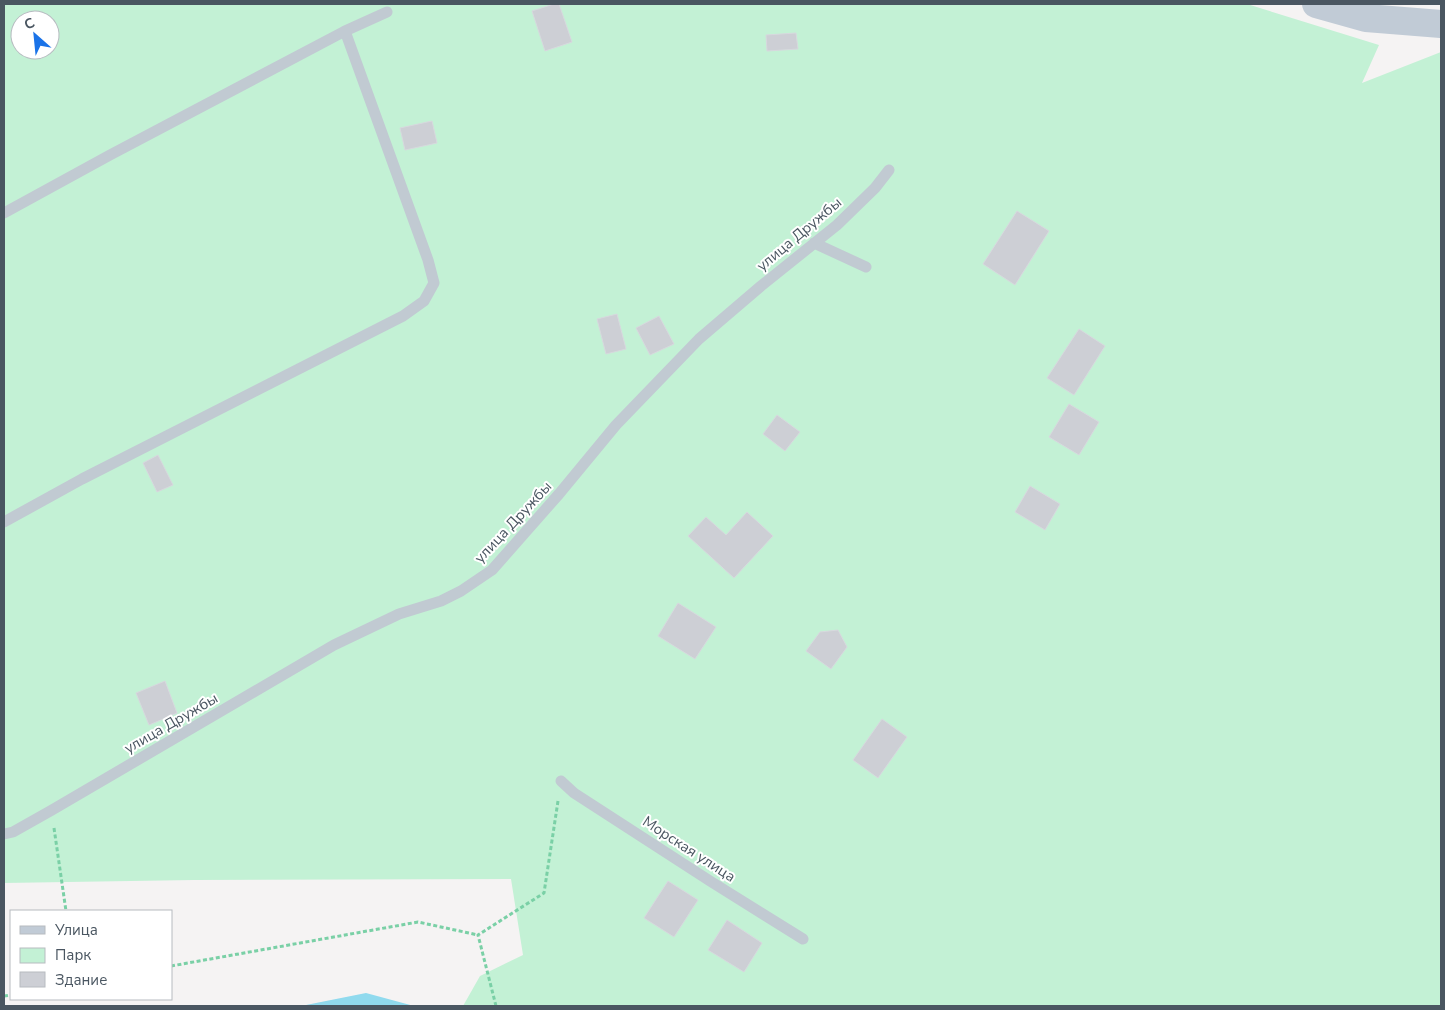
<svg xmlns="http://www.w3.org/2000/svg" width="1445" height="1010" font-family="'Nunito Sans',sans-serif">
<style>
.green{fill:#c3f1d5;fill-rule:evenodd}
.water{fill:#90daee}
.building{fill:#cdcfd5;stroke:#d7d9de}
.lines{fill:none;stroke-linecap:round;stroke-linejoin:round}
.path{stroke:#7ad0a6;stroke-width:3;stroke-dasharray:4 2.5;stroke-linecap:butt}
.lane{stroke:#c1cad2;stroke-width:11}
.secondary{stroke:#c1cbd6;stroke-width:28}
.labels{text-anchor:middle;stroke-width:4;stroke-linejoin:round;paint-order:stroke}
.street-label{font-size:15px;fill:#4a5661;stroke:#fff}
</style>
<rect width="100%" height="100%" fill="#f5f3f3"/>
<path class="green" d="M 4,4 L 1247,4 L 1379,45 L 1362,83 L 1441,52 L 1441,1006 L 463,1006 L 480,976 L 523,955 L 511,879 L 194,880 L 4,883 ZM 20,20 L 50,20 L 50,50 L 20,50 Z"/>
<path class="water" d="M 366,993 L 414,1006 L 301,1006 Z"/>
<path class="building" d="M 554,4 L 559,4 L 572,42 L 545,51 L 532,11 Z
M 796,33 L 798,49 L 767,51 L 766,35 Z
M 432,121 L 437,143 L 405,150 L 400,128 Z
M 1017,211 L 1049,231 L 1015,285 L 983,264 Z
M 617,314 L 626,349 L 606,354 L 597,319 Z
M 659,316 L 674,344 L 650,355 L 636,328 Z
M 1079,329 L 1105,346 L 1074,395 L 1047,378 Z
M 1069,404 L 1099,422 L 1079,455 L 1049,437 Z
M 777,415 L 800,432 L 785,451 L 763,434 Z
M 158,455 L 173,485 L 157,492 L 143,463 Z
M 1030,486 L 1060,504 L 1045,530 L 1015,512 Z
M 747,512 L 773,536 L 734,578 L 688,536 L 706,517 L 726,535 Z
M 678,603 L 716,627 L 695,659 L 658,636 Z
M 838,630 L 847,647 L 831,669 L 806,651 L 820,632 Z
M 165,681 L 177,713 L 149,725 L 136,693 Z
M 882,719 L 907,737 L 878,778 L 853,760 Z
M 668,881 L 698,900 L 674,937 L 644,918 Z
M 727,920 L 762,943 L 744,972 L 708,950 Z"/>
<g class="lines">
<path class="path" d="M 54,828 L 66,911
M 171,966 L 418,922 L 478,935
M 4,996 L 11,995
M 496,1006 L 478,935 L 544,893 L 558,801"/>
<path class="lane" d="M 4,213 L 110,155 L 345,31 L 387,12
M 814,243 L 866,267
M 4,522 L 82,479 L 403,316 L 424,301 L 434,283 L 428,260 L 345,31
M 561,781 L 574,793 L 710,881 L 803,939
M 4,834 L 13,832 L 52,810 L 334,645 L 399,614 L 441,601 L 461,591 L 492,570 L 559,494 L 616,425 L 699,339 L 761,286 L 837,225 L 875,188 L 889,170"/>
<path class="secondary" d="M 1316,4 L 1366,18 L 1441,24"/>
</g>
<g class="labels">
<g class="street-label">
<text transform="translate(799 234) rotate(-40)" y="5">улица Дружбы</text>
<text transform="translate(513 522) rotate(-47)" y="5">улица Дружбы</text>
<text transform="translate(171 723) rotate(-30)" y="5">улица Дружбы</text>
<text transform="translate(689 849) rotate(33)" y="5">Морская улица</text>
</g>
</g>
<rect width="1445" height="1010" fill="none" stroke="#4a5661" stroke-width="10"/>
<rect x="10" y="910" width="162" height="90" fill="#ffffff" stroke="#b7bbc0"/>
<rect x="20" y="926" width="25" height="8" fill="#c1cbd6" stroke="#b7bbc0"/>
<text x="55" y="935" font-size="15" fill="#4a5661">Улица</text>
<rect x="20" y="948" width="25" height="15" fill="#c3f1d5" stroke="#b7bbc0"/>
<text x="55" y="960" font-size="15" fill="#4a5661">Парк</text>
<rect x="20" y="972" width="25" height="15" fill="#cdcfd5" stroke="#b7bbc0"/>
<text x="55" y="985" font-size="15" fill="#4a5661">Здание</text>
<g transform="translate(35 35) rotate(333)"><circle r="24" fill="#ffffff" stroke="#b7bbc0"/>
<path d="M0-4L9 19L0 12L-9 19Z" fill="#1a73e8"/>
<text y="-8" font-size="14" font-weight="bold" text-anchor="middle" fill="#4a5661">С</text>
</g>
</svg>
